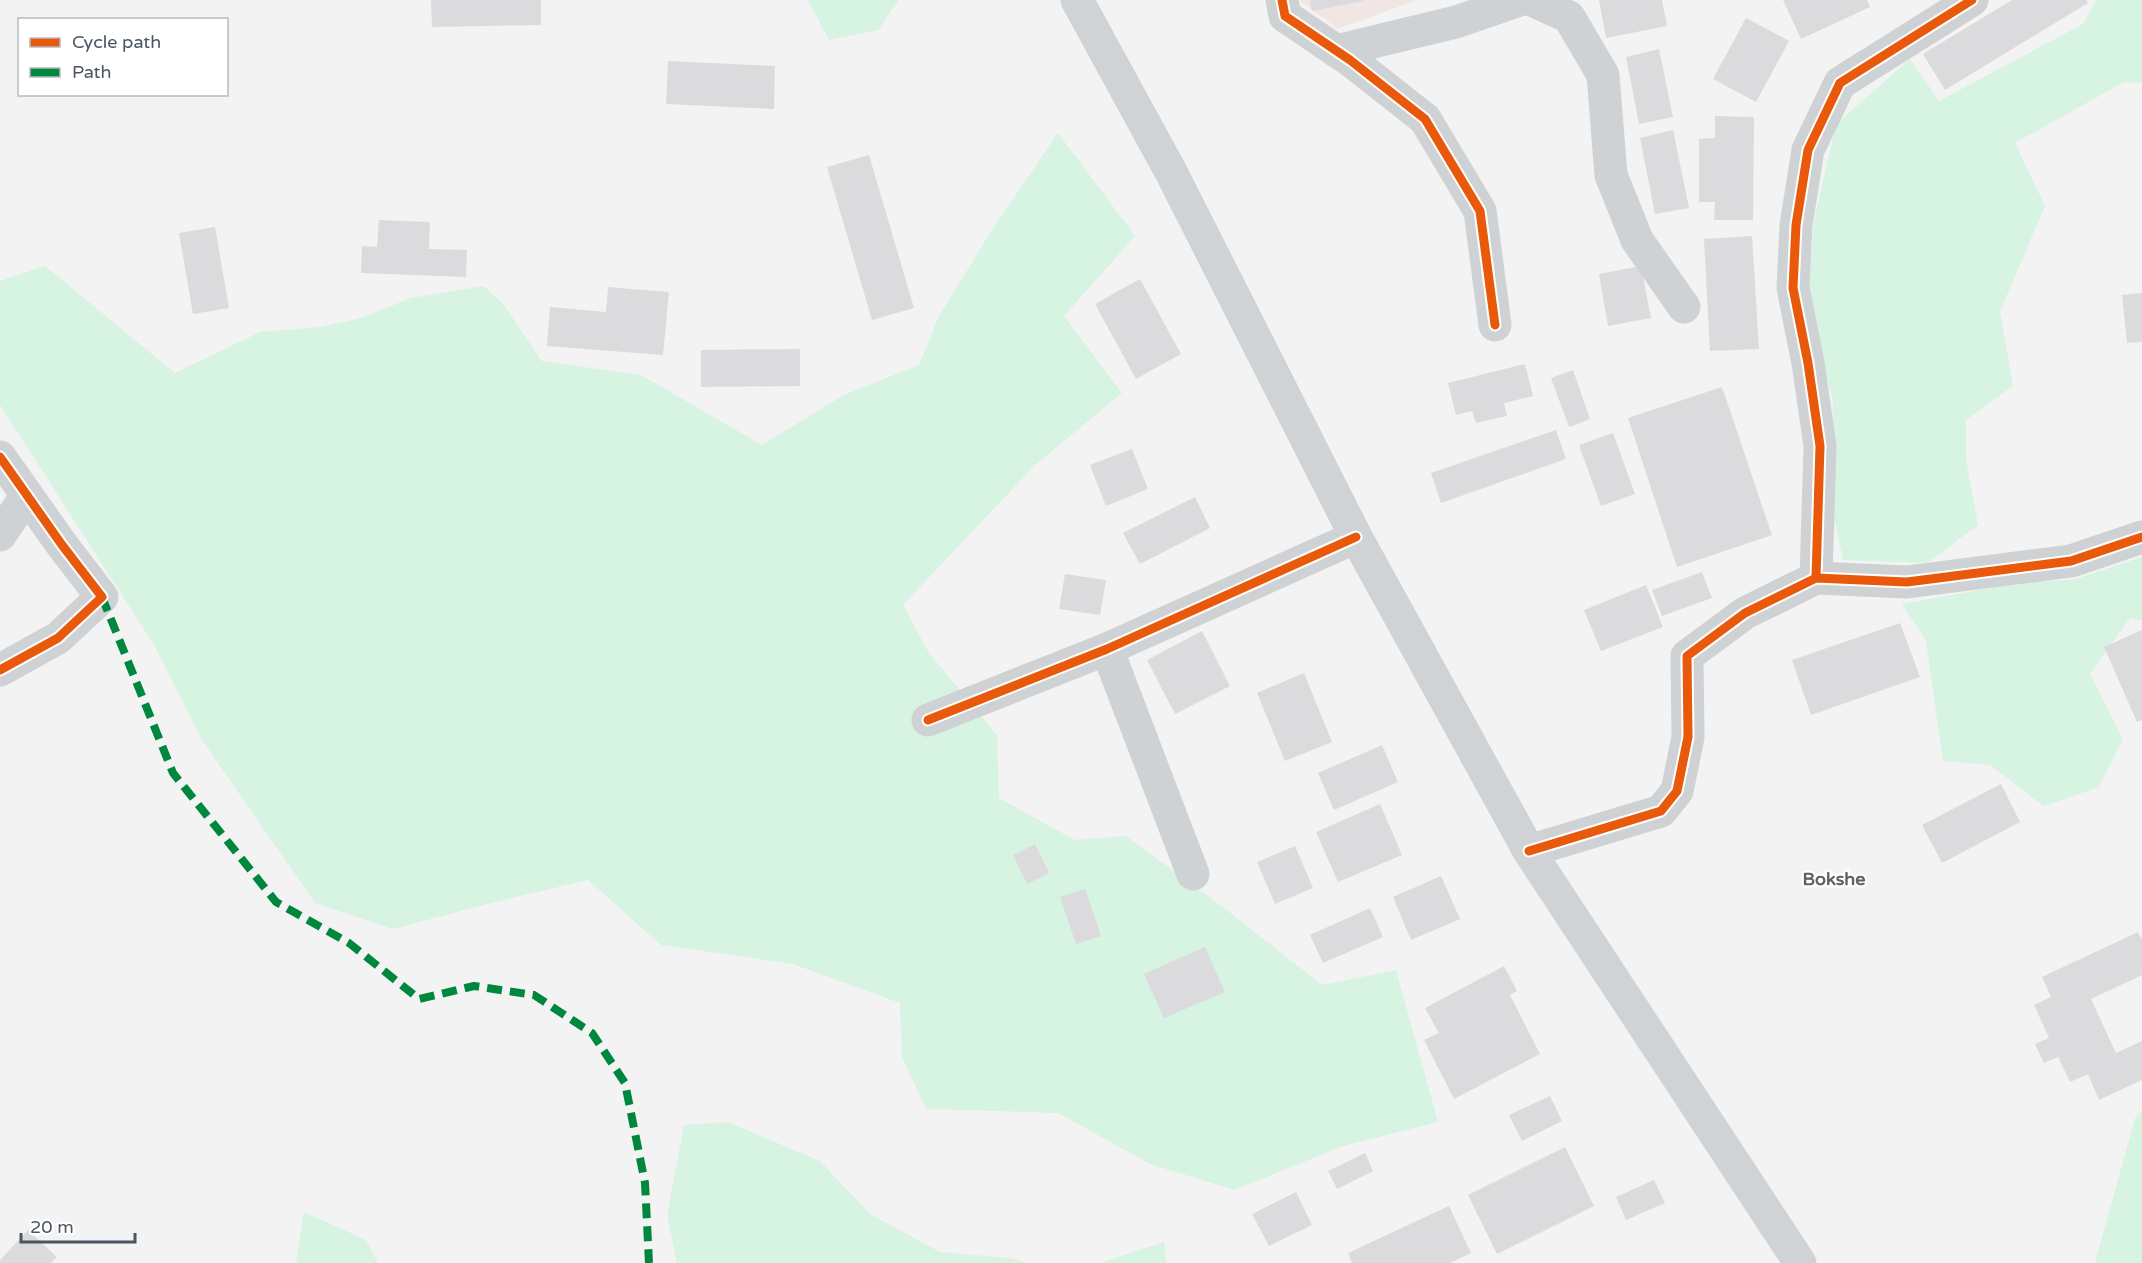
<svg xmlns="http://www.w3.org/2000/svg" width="2142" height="1263" font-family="'Varela Round',sans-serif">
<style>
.medical{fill:#f2e6e5}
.green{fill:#d7f3e2}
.building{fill:#dbdbdd}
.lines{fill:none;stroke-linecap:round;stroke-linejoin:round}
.street{stroke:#cfd2d4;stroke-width:33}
.secondary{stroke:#d0d3d5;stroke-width:33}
.quiet{stroke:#00873e;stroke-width:8;stroke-dasharray:15 8;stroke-linecap:butt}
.cycleway-casing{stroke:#fff;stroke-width:13}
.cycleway{stroke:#e8590c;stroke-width:9}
.labels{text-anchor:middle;stroke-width:4.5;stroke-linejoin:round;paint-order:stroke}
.neighbourhood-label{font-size:18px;font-weight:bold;fill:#5e6268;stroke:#fff}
</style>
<rect width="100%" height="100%" fill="#f4f3f3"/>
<path class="medical" d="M 1299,0 L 1417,0 L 1338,29 Z"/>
<path class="green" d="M 808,0 L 899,0 L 878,30 L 829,40 Z
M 2097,0 L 2142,0 L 2142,83 L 2124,82 L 2015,143 L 2045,206 L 2000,311 L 2013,386 L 1966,420 L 1966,459 L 1978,525 L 1927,563 L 1843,560 L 1830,499 L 1833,401 L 1808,305 L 1814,221 L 1836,124 L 1910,59 L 1939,101 L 2083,24 Z
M 1058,133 L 1135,236 L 1064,316 L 1122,393 L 1035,465 L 903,605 L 929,653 L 997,735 L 999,798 L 1075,840 L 1126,836 L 1228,911 L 1322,985 L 1396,970 L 1438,1122 L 1343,1146 L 1234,1190 L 1150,1164 L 1058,1113 L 926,1109 L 902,1057 L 900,1003 L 793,964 L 661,945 L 588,880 L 495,902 L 393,929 L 315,903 L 202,740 L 154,645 L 0,405 L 0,281 L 45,266 L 175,373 L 260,332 L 320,327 L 361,318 L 411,298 L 484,286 L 504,305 L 542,361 L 641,375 L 762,445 L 844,395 L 919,365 L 939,316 L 990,233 Z
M 2142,557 L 2142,621 L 2130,618 L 2090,674 L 2123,739 L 2099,787 L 2044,806 L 1990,765 L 1943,761 L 1926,641 L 1902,604 L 2006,585 L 2076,579 Z
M 2142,1111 L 2142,1263 L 2095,1263 L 2135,1118 Z
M 728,1122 L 820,1161 L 870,1214 L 940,1252 L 1009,1258 L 1028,1263 L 677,1263 L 667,1216 L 684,1125 Z
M 304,1212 L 366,1240 L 378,1263 L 296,1263 Z
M 1164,1242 L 1166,1263 L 1100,1263 Z"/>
<path class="building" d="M 431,0 L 541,0 L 541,25 L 432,27 Z
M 1310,0 L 1363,0 L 1363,1 L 1312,11 Z
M 1599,0 L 1662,0 L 1667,26 L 1606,38 Z
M 1783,0 L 1867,0 L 1870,7 L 1801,39 Z
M 2012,0 L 2086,0 L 2088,3 L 1945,90 L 1923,54 Z
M 1746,18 L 1789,41 L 1756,102 L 1713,79 Z
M 1659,49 L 1673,117 L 1639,124 L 1626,57 Z
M 668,61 L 775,66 L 774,109 L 666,104 Z
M 1715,116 L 1754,117 L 1753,220 L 1714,220 L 1715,202 L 1699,202 L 1699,139 L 1715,138 Z
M 1673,130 L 1689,208 L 1655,214 L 1640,138 Z
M 869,155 L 914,308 L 872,320 L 827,167 Z
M 379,220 L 430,222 L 429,249 L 467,250 L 466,277 L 361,273 L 362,246 L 377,247 Z
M 215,227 L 229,308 L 193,314 L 179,233 Z
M 1752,236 L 1759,349 L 1710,351 L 1704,239 Z
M 1641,266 L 1651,318 L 1608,326 L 1599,274 Z
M 1140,279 L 1181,354 L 1136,379 L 1095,304 Z
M 608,287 L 669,292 L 663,355 L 547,346 L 550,307 L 606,312 Z
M 2142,293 L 2142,342 L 2127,343 L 2122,295 Z
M 800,349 L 800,386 L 701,387 L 701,350 Z
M 1525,364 L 1533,396 L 1504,403 L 1507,416 L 1476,423 L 1472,411 L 1456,415 L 1448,383 Z
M 1573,370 L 1590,419 L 1569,427 L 1551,378 Z
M 1722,387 L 1772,535 L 1677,567 L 1628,418 Z
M 1556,430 L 1566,459 L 1441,503 L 1431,473 Z
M 1613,433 L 1635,494 L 1601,506 L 1579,445 Z
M 1132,449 L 1148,489 L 1106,506 L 1090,465 Z
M 1195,497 L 1210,528 L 1140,564 L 1123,533 Z
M 1702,572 L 1712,598 L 1662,616 L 1652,590 Z
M 1065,574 L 1106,580 L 1100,615 L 1059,609 Z
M 1646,585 L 1663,627 L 1601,651 L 1584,610 Z
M 1900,623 L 1920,677 L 1811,715 L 1792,660 Z
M 2142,630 L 2142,720 L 2137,722 L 2104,647 Z
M 1202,631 L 1230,686 L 1175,714 L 1147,660 Z
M 1304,673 L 1332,742 L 1285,761 L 1257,693 Z
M 1382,745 L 1398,782 L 1334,810 L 1318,773 Z
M 2001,784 L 2020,822 L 1942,863 L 1922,825 Z
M 1380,804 L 1402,855 L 1338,882 L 1316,832 Z
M 1035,844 L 1049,873 L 1027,884 L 1013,855 Z
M 1295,846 L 1313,888 L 1275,904 L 1257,862 Z
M 1441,876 L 1460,919 L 1411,940 L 1393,897 Z
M 1085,889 L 1101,936 L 1076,944 L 1060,897 Z
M 1370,908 L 1383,937 L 1323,963 L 1310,935 Z
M 2138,932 L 2142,940 L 2142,975 L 2091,999 L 2116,1053 L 2142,1041 L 2142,1080 L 2099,1100 L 2088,1074 L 2070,1082 L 2058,1057 L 2044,1063 L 2035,1044 L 2049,1038 L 2034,1005 L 2051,997 L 2042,977 Z
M 1205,947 L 1225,992 L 1164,1018 L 1144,974 Z
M 1504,966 L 1517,991 L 1510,995 L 1540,1054 L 1454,1099 L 1424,1040 L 1439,1033 L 1425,1008 Z
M 1550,1096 L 1562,1121 L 1522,1141 L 1509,1115 Z
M 1565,1147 L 1594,1206 L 1497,1254 L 1468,1195 Z
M 1365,1153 L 1373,1171 L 1337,1189 L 1328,1171 Z
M 1654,1180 L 1665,1203 L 1626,1220 L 1616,1197 Z
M 1296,1192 L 1312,1225 L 1269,1246 L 1252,1214 Z
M 1449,1206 L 1471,1253 L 1450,1263 L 1352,1263 L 1348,1253 Z
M 28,1230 L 57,1257 L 51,1263 L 0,1263 L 0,1260 Z"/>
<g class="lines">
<path class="street" d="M 1282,0 L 1285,16 L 1350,60 L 1425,119 L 1480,211 L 1495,325
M 1532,0 L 1569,17 L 1603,75 L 1611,175 L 1637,240 L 1684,307
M 1336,51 L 1456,22 L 1520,0
M 0,457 L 62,545 L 102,597 L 58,638 L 0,670
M 0,535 L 27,495
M 1816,578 L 1820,446 L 1808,363 L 1793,288 L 1796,225 L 1808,150 L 1840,83 L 1972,0
M 1107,649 L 1193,874
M 928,720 L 1107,649 L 1356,537
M 1529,851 L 1661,811 L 1677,791 L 1688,737 L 1687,656 L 1745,613 L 1816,578 L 1907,582 L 2071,561 L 2142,537"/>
<path class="secondary" d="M 1077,0 L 1171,172 L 1356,537 L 1529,851 L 1800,1263"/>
<path class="quiet" d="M 102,597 L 173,773 L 276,902 L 349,943 L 419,999 L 474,986 L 534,995 L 592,1033 L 625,1083 L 645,1183 L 649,1263"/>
<defs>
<path id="cycleway" d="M 1282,0 L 1285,16 L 1350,60 L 1425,119 L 1480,211 L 1495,325
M 0,457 L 62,545 L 102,597 L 58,638 L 0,670
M 1816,578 L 1820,446 L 1808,363 L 1793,288 L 1796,225 L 1808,150 L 1840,83 L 1972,0
M 928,720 L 1107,649 L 1356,537
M 1529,851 L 1661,811 L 1677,791 L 1688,737 L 1687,656 L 1745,613 L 1816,578 L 1907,582 L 2071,561 L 2142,537"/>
</defs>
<use href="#cycleway" class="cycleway-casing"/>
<use href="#cycleway" class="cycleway"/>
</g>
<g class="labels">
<g class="neighbourhood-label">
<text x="1834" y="885">Bokshe</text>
</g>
</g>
<rect x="18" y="18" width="210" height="78" fill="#ffffff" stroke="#b6bbc0" stroke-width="1.5"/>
<rect x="30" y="38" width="30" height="9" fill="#e8590c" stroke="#b6bbc0" stroke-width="1.5"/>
<text x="72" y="48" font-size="18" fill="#495561">Cycle path</text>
<rect x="30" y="68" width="30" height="9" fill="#00873e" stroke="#b6bbc0" stroke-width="1.5"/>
<text x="72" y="78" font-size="18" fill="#495561">Path</text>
<path d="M21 1233v9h114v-9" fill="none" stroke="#495561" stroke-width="3"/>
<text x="30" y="1233" font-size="18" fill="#495561" stroke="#ffffff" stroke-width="4.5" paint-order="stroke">20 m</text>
</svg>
